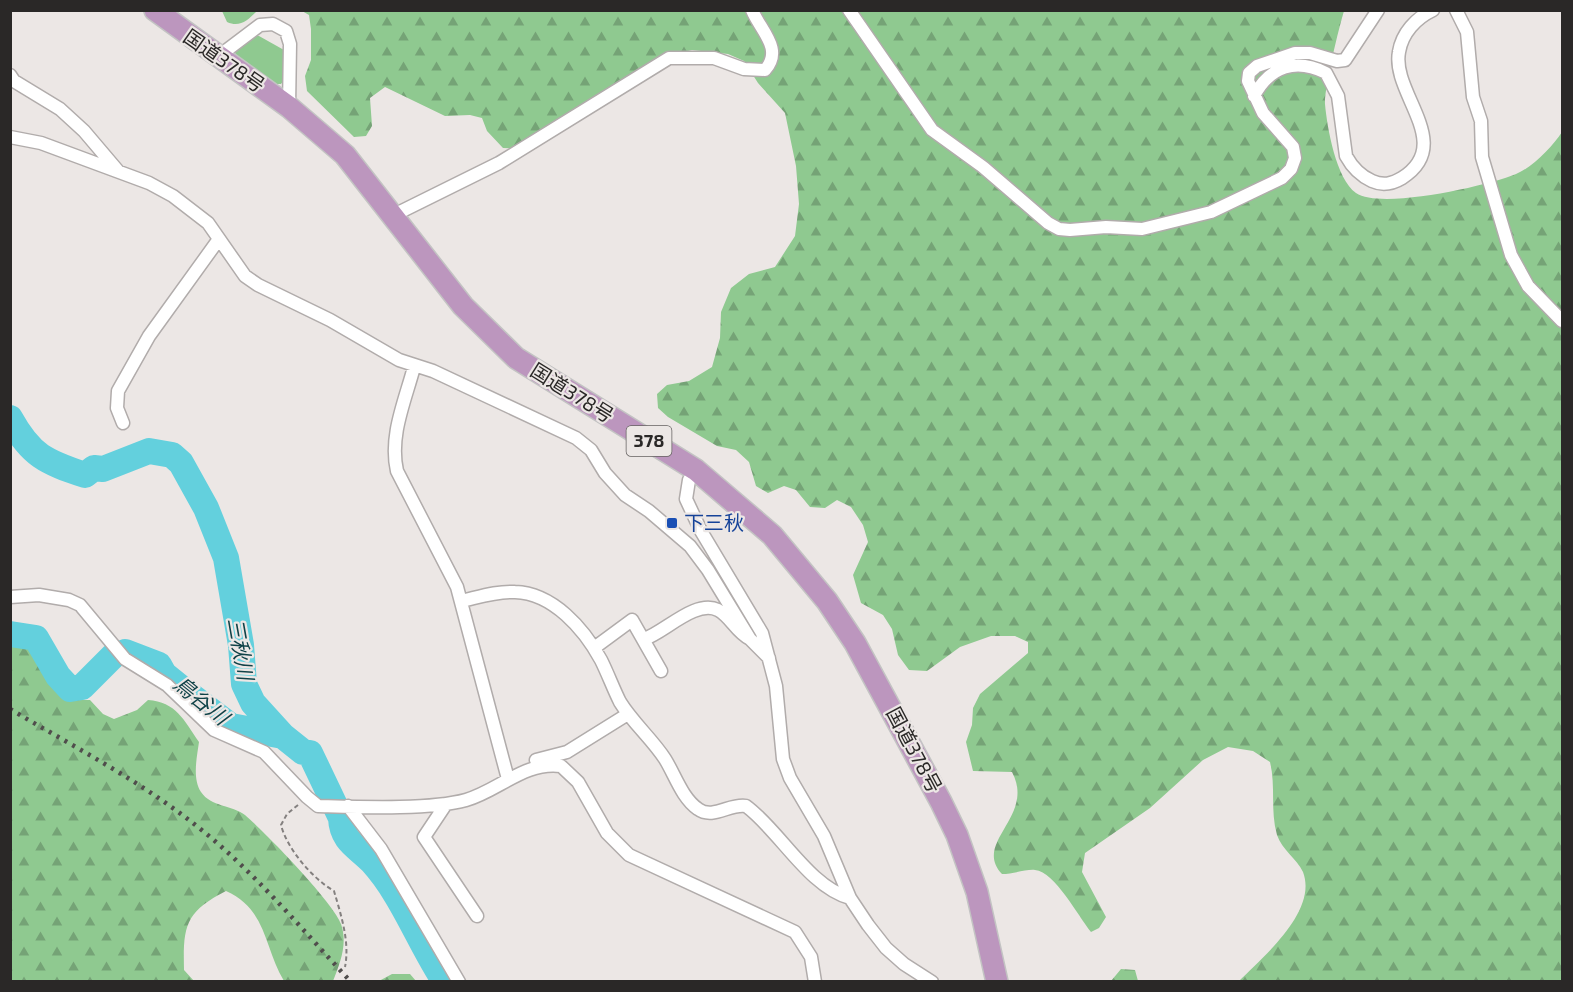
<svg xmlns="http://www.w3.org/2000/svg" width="1573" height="992" font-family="'Exo 2','Noto Sans JP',sans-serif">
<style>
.green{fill:#8fc990}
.forest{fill:url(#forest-firs)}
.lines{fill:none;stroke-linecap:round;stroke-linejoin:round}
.river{stroke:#63d0dd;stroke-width:26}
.minor-casing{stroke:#b1acab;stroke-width:15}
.trunk-casing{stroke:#c3c3c3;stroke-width:24}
.path{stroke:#84807f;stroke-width:2;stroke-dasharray:4.5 3;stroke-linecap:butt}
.minor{stroke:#fff;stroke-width:12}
.trunk{stroke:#bc96be;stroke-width:21}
.rail{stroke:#504d4c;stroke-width:4.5;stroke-dasharray:3 6;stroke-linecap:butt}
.transit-dot{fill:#1a4fb4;stroke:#ece7e5;stroke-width:2}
.labels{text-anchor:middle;stroke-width:4.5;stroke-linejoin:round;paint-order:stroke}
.shield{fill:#ece7e5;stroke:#646160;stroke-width:1.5}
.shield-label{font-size:18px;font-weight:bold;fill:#2a2827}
.street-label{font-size:20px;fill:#2a2827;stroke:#ece7e5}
.transit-label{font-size:20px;fill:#164399;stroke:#ece7e5;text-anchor:start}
.water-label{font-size:21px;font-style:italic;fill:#0f4247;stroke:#ece7e5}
</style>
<defs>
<pattern id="forest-firs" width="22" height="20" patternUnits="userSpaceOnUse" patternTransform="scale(1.5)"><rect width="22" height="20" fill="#8fc990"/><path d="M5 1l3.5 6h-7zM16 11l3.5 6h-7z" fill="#75a376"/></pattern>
</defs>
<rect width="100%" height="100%" fill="#ece7e5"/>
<path class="green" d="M 254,36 L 259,36 L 284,50 L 284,80 L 281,84 L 276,84 L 238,58 L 235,53 Z"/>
<path class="forest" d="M 222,11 L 222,10 L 257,11 C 248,20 240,28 227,22 Z
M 302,11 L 1344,11 C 1339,27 1324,89 1325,104 C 1327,127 1336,179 1356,193 C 1381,210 1487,186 1516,174 C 1533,167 1552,147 1562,132 L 1562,981 L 1239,981 C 1263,957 1318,911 1303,872 C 1297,859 1282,850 1277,835 C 1270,810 1276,787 1270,762 L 1253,751 L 1228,747 L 1203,760 L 1150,808 L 1085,853 L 1082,872 L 1106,917 L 1099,928 L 1091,932 C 1078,916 1055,872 1035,870 C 1027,869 1013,874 1002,874 C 972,842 1036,817 1012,772 L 973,771 L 966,742 L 972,725 L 973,708 L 980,694 L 1028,653 L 1028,642 L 1015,636 L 991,636 L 960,647 L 927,671 L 909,670 L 898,655 L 892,629 L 883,615 L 861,603 L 853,575 L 868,542 L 863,525 L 851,507 L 837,500 L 825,508 L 810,507 L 796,490 L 784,486 L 768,493 L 756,486 L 749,462 L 736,450 L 717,446 L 668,417 L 658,408 L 657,394 L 667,385 L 689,381 L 712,367 L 720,338 L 721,312 L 731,288 L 749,274 L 775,267 L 795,236 L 799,204 L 796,166 L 785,113 L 758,83 L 744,61 L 728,54 L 692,50 L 668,56 L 522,149 L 503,148 L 487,131 L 482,118 L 470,115 L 445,116 L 385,87 L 370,98 L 372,126 L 366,136 L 354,137 L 307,91 L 305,76 L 311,60 L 311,29 L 309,15 Z
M 11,643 C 20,645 30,645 36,653 C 40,657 41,665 43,670 C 51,694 67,700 90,700 L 103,714 L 114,719 L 137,710 L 148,700 C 176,702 184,720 199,742 C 197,757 192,778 201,792 C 211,807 232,805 245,815 C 263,830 335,904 341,924 C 348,944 340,963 333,981 L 284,981 C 264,948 267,909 226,891 C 185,912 183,926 184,970 L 194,981 L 11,981 Z
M 1121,969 L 1135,970 L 1138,981 L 1111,981 Z
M 392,974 L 410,974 L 416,981 L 379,981 Z"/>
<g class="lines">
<path class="river" d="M 10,418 C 31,456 46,462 85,475 L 94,468 L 103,469 L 149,451 L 172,455 L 181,463 L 206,508 L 226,558 L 241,645 L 244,684 L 253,703 L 283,736 L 303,752 L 310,753 L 341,818 C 342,842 358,847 372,862 C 403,896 419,943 445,982
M 10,634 L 36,638 L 58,676 L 70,689 L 82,687 L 113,656
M 125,652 L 159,665 L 164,674 L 185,691 L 231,726 L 283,736"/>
<defs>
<path id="minor" d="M 849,10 L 932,130 L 983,167 L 1048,223 L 1059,229 L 1070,230 L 1106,227 L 1142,229 L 1211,212 L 1282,178 L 1291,169 L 1295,158 L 1293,147 L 1263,113 L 1248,81 L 1249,73 L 1257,66 L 1295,53 L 1310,53 L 1337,61 L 1345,60 L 1378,10
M 1456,10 L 1467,32 L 1473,97 L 1481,121 L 1482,157 L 1511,255 L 1528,286 L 1562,321
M 219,56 L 260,25 L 273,24 L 286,31 L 290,44 L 289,107
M 10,75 L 14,81 L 60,109 L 84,131 L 118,171
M 1254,96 C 1270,66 1296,58 1326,73 L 1338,96 L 1346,156 C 1352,167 1361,176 1372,181 C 1383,186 1392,184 1402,178 C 1456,144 1391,93 1399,52 C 1402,33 1416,18 1433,10
M 10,137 L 41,143 L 149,183 L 173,196 L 208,223 L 245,276 L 258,285 L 330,320 L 399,360 L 433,371 L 576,438 L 591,450 L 605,473 L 625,495 L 649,511 L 690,546 L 708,570 L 750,639 L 769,658
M 394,215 L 499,163 L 669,58 L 714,58 L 744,69 L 765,70 C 784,49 760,30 752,10
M 414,367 C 405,401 389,436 397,471 L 457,587 L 508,779
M 123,423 L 117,408 L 118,391 L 149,336 L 219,239
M 696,470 L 689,480 L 686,499 L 701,531 L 762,633 L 776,686 L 783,759 L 790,778 L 824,836 L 850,898 L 868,925 L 886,948 L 904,964 L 932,982
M 10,597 L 39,595 L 69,600 L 80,605 L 125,659 L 167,685 L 214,730 L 264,752 L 307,797 L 318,806 C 357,807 430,810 466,800 C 498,791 525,761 561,766 L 578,782 L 607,833 L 629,855 L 795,932 L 811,957 L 815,982
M 461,601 C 479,597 497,591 515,592 C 553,593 584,629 601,660 C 608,674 613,688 620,702 C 633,723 652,739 665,759 C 675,775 682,798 698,809 C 713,820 730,803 746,806 C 779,830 809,887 850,898
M 644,639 C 664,633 695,599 718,610 C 731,617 736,632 750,639
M 594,648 L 632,620 L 661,671
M 536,760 L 567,752 L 628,714
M 446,804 L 424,837 L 477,916
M 348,806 L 381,849 L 459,982"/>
<path id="trunk" d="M 155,10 L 289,107 L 345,155 L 463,306 L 516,358 L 696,470 L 772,535 L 827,601 L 855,643 L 941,802 L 957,835 L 977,892 L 997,982"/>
</defs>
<use href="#minor" class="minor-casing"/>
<use href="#trunk" class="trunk-casing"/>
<path class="path" d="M 298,805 L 287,814 L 281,825 C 287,849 313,879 334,891 C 341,915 350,942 345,967
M 343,982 L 343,981"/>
<use href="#minor" class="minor"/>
<use href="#trunk" class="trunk"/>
<path class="rail" d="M 10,709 C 69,744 131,776 185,817 C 247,863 299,926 351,982"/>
</g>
<rect class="transit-dot" x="666" y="517" width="12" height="12" rx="3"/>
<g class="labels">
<rect class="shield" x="626.5" y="426" width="45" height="30" rx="4.5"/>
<g class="shield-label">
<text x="649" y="447">378</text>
</g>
<g class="street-label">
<text transform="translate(224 61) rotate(35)" y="7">国道378号</text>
<text transform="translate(572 393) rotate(32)" y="7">国道378号</text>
<text transform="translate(914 750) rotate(62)" y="7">国道378号</text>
</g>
<g class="transit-label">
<text x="684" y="530">下三秋</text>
</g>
<g class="water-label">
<text transform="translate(240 649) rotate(80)" y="7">三秋川</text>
<text transform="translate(201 701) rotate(39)" y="7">鳥谷川</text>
</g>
</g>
<rect width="1573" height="992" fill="none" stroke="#2a2827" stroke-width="24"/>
</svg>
